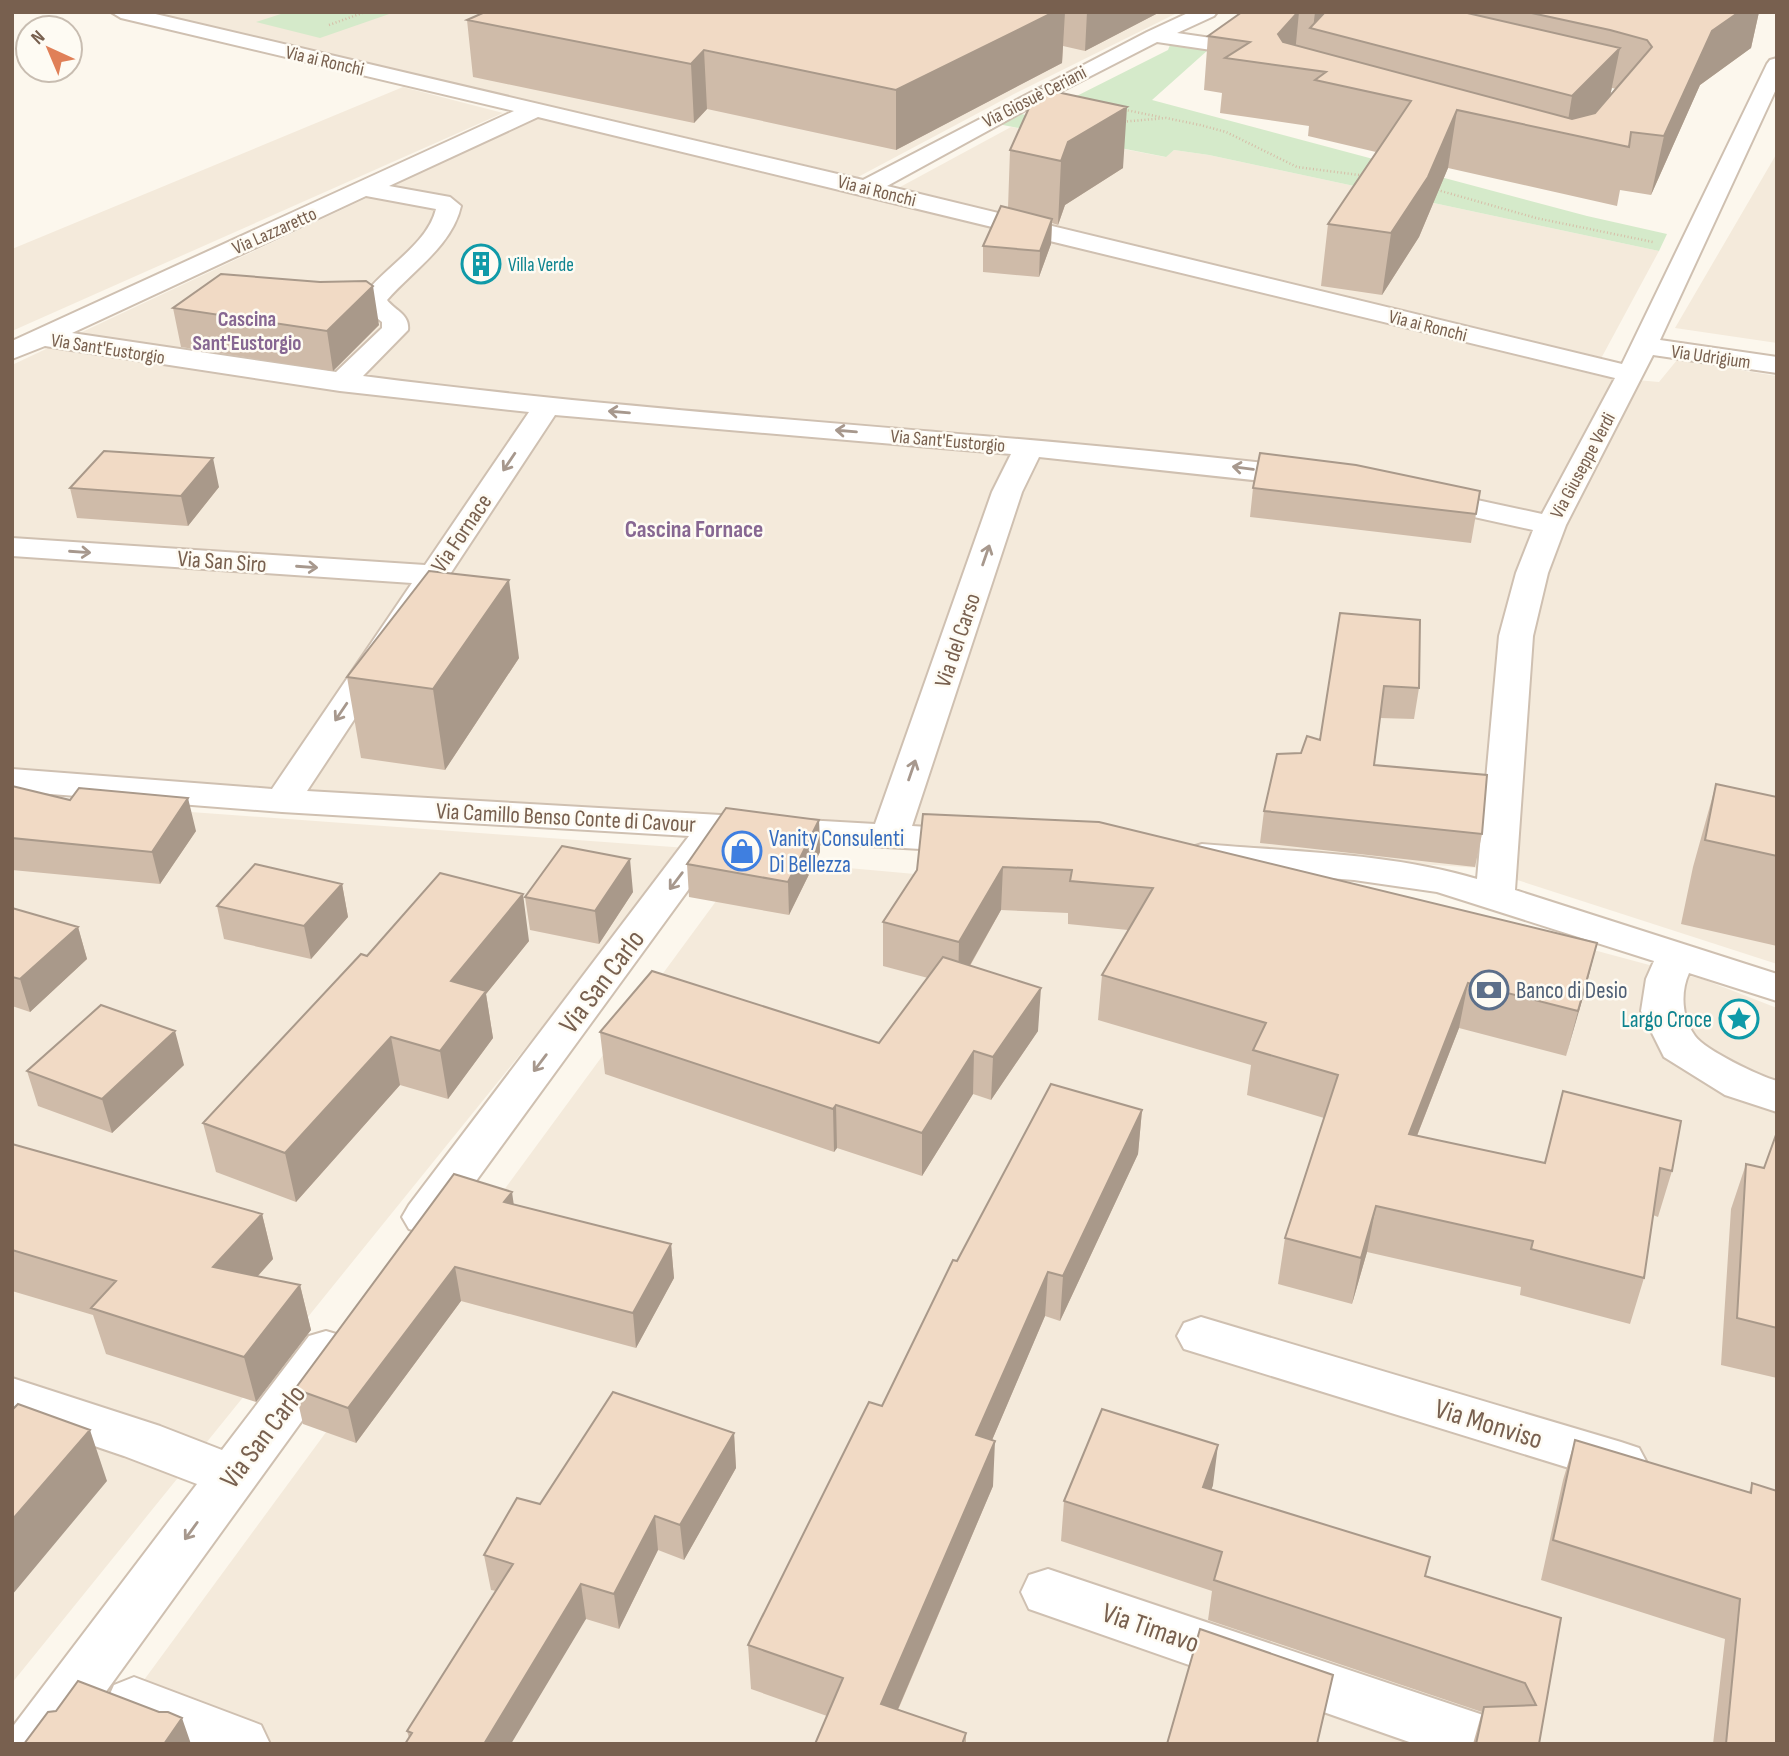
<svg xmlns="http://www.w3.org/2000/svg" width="1789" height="1756" font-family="'Sofia Sans Condensed',sans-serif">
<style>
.residential{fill:#f4eadb}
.green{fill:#d5eaca}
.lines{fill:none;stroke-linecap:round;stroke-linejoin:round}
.minor-casing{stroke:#cfc0b1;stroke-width:4}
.path{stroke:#d6bda7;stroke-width:2.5;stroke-dasharray:1 2.5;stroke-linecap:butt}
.minor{fill:#fff;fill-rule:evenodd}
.wall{fill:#cfbba9;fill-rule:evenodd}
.shaded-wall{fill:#a9998a}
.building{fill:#f1dac5;stroke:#a9998a;stroke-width:2}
.oneway{stroke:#a7988d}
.labels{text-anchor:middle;stroke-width:5;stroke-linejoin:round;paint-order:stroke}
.far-street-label{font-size:19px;fill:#78604f;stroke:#fefbf3}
.far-culture-label{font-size:19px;fill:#0d838f;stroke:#fefbf3;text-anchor:start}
.far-neighbourhood-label{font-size:21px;font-weight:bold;fill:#876792;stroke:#fefbf3}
.street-label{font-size:23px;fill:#78604f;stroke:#fefbf3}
.shop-label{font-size:23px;fill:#366cbe;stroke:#fefbf3;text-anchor:start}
.service-label{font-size:23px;fill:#4e5e75;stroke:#fefbf3;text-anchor:start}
.culture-label{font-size:23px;fill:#0d838f;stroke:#fefbf3;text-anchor:end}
.neighbourhood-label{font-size:24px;font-weight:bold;fill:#876792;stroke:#fefbf3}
.near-street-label{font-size:28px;fill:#78604f;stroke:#fefbf3}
</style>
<rect width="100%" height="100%" fill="#fcf7ed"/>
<path class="residential" d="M 150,12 L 1179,12 L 1014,94 L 858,177 Z
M 403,87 L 503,113 L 12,331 L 12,249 Z
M 541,116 L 1603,377 L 1659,382 L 1677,360 L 1777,376 L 1777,964 L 1480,868 L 248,788 L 12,769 L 12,365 Z
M 1011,127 L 1165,157 L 1174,150 L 1209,155 L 1659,251 L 1597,366 L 889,193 Z
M 1777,153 L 1777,343 L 1675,328 Z
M 12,799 L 687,848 L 12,1683 Z
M 747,859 L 1508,927 L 1705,980 L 1777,1008 L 1777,1744 L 97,1744 Z"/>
<path class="green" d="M 287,12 L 395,12 L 320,38 L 256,22 Z
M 1170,45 L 1208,50 L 1152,100 L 1587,216 L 1667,234 L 1659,251 L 1209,155 L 1174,150 L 1166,157 L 998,124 L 1017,113 L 1035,117 L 1168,50 Z"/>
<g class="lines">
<defs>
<path id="minor" d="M 111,12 L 147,12 L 863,180 L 1147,32 L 1190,12 L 1217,12 L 1214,16 L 1177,33 L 1259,45 L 1266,47 L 1269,51 L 1266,55 L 1259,57 L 1157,42 L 1042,101 L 887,186 L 1622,364 L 1767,64 L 1770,60 L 1777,58 L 1777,87 L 1660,340 L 1777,357 L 1777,373 L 1653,355 L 1566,525 L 1548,573 L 1533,636 L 1515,890 L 1777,974 L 1777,1001 L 1689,973 C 1680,993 1682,1018 1695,1036 C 1705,1050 1759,1076 1777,1081 L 1777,1112 L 1725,1095 L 1664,1057 L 1641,1011 L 1646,979 L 1654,961 L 1437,892 L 1354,880 L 1202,868 L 1189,864 L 1183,856 L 1189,848 L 1202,844 C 1294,852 1389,853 1477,879 L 1499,636 L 1516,573 L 1533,530 L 1415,504 L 1411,498 L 1415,492 L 1426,489 L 1542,514 L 1615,378 L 538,117 L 389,186 L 450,197 L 461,206 C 452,246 412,271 387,300 C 394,310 410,314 408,330 L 363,376 C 677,417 994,431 1308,468 L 1318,471 L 1323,477 L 1318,483 L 1308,486 L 1039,457 L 1022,492 L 912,826 L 974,830 L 987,833 L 993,841 L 987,849 L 974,852 L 726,838 L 441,1229 L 425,1234 L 409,1229 L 402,1217 L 409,1205 L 689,836 L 282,812 L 12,791 L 12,769 L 272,789 L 412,583 L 12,556 L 12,538 L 425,565 L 529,412 L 340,391 L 45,346 L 12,359 L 12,341 L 514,111 L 121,18 ZM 366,196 L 436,209 C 427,246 382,268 361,299 L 360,305 L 382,322 L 382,328 L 336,372 L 72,333 ZM 555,415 L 1011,454 L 992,492 L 875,824 L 307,791 Z
M 1201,1317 L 1621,1442 L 1639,1448 L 1647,1463 L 1639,1478 L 1621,1484 L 1184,1349 L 1177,1336 L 1184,1323 Z
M 326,1331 L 343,1336 L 350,1350 L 343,1364 L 68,1744 L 12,1744 L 14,1725 L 197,1484 L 124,1456 L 12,1418 L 12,1378 L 160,1426 L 222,1450 L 309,1336 Z
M 1048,1569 L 1492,1718 L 1512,1725 L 1521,1744 L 1415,1744 L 1029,1609 L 1021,1592 L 1029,1575 Z
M 134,1677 L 261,1725 L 270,1744 L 172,1744 L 114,1721 L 106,1703 L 114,1685 Z"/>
</defs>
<use href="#minor" class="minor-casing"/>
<path class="path" d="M 329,25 L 365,12
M 1121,109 L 1160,117
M 1120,122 L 1166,118 L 1200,125 L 1226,132 L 1297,167 L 1367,176
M 1434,189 L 1536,218 L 1653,242"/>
<use href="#minor" class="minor"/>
</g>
<path class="wall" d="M 485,12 L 1160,12 L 1085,51 L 1063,46 L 1062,63 L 896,150 L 707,109 L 694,123 L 473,77 L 467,20 Z
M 1242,12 L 1759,12 L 1751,48 L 1700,85 L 1651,195 L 1620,190 L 1617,206 L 1448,168 L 1419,237 L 1382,295 L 1321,286 L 1328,224 L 1376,152 L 1308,136 L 1309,126 L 1220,113 L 1222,93 L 1204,90 L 1208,36 ZM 1612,88 L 1616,89 L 1610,95 Z
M 1010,150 L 1123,168 L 1065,205 L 1058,225 L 1052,223 L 1051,244 L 1039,277 L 983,272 L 983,246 L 1008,208 Z
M 173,308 L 379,325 L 333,371 L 181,347 Z
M 219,487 L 188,526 L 77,518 L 70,488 Z
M 1253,488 L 1480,491 L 1471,543 L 1250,517 Z
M 1340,613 L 1419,688 L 1414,719 L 1380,718 L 1374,765 L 1482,834 L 1475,867 L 1260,843 L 1264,811 L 1320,740 Z
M 519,658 L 445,770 L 361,758 L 347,677 Z
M 1716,784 L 1777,797 L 1777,946 L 1681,924 L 1693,867 Z
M 12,786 L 196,831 L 160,884 L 12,870 Z
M 923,814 L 1597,943 L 1566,1056 L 1459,1028 L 1417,1136 L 1545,1163 L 1563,1091 L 1672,1171 L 1658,1217 L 1653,1215 L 1644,1278 L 1630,1324 L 1520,1295 L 1521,1287 L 1367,1252 L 1352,1304 L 1278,1284 L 1285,1238 L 1324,1118 L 1247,1095 L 1251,1065 L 1098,1020 L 1102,975 L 1128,930 L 1068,924 L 1068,913 L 1001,910 L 970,966 L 1038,1031 L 991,1100 L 973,1094 L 922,1176 L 837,1148 L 834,1152 L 605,1074 L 600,1032 L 879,1043 L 928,978 L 883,966 L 883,922 L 917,870 Z
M 819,820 L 820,852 L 789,915 L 689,897 L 687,864 Z
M 342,884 L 348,917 L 311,959 L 224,939 L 217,906 Z
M 633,892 L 599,944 L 530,930 L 525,897 Z
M 12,908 L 78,927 L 87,959 L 30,1012 L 12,1006 Z
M 529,941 L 486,994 L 493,1038 L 448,1099 L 400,1085 L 296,1202 L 216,1172 L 203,1123 L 367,956 Z
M 184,1065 L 112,1133 L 38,1106 L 27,1071 Z
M 1142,1110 L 1138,1154 L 1060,1321 L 1045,1316 L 992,1440 L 993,1486 L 898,1710 L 966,1733 L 966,1744 L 815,1744 L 827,1716 L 751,1689 L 748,1645 L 882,1406 L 957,1261 Z
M 1777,1132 L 1777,1378 L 1721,1365 L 1731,1209 L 1746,1164 L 1764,1168 Z
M 12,1144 L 262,1214 L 273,1259 L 258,1276 L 300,1285 L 311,1330 L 256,1402 L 106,1354 L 93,1315 L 12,1291 Z
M 513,1204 L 671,1244 L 674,1278 L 636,1348 L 461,1301 L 356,1443 L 303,1424 L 295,1389 Z
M 734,1433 L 736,1468 L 684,1560 L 658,1550 L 619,1629 L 586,1619 L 409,1738 L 407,1731 L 496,1591 L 491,1590 L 484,1555 L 540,1504 Z
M 1575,1440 L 1749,1492 L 1752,1483 L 1777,1744 L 1713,1744 L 1725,1639 L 1541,1580 L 1563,1480 Z
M 1213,1485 L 1211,1490 L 1425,1576 L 1561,1618 L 1539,1744 L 1473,1744 L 1482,1712 L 1208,1620 L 1212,1591 L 1061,1541 L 1064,1501 Z"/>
<path class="shaded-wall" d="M 1054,12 L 1065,12 L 1062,63 L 896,150 L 896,90 Z
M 1087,12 L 1160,12 L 1085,51 Z
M 1298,12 L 1299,12 L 1294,64 L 1278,34 Z
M 1315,12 L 1357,12 L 1313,29 Z
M 1739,12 L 1759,12 L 1751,48 L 1700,85 L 1651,195 L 1664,136 L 1712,31 Z
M 1620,48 L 1608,106 L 1566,133 L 1572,96 Z
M 704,50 L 707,109 L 694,123 L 691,64 Z
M 1127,107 L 1123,168 L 1065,205 L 1058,225 L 1061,161 L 1068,142 Z
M 1457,110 L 1448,168 L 1419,237 L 1382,295 L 1391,233 Z
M 1052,219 L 1051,244 L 1039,277 L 1040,251 Z
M 373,286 L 379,325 L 333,371 L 327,331 Z
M 213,458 L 219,487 L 188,526 L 181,496 Z
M 509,580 L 519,658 L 445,770 L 433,689 Z
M 188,798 L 196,831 L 160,884 L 152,852 Z
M 819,820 L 820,852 L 789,915 L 788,882 Z
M 630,859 L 633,892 L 599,944 L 595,911 Z
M 1003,867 L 1001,910 L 958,986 L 959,942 Z
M 342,884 L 348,917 L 311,959 L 304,926 Z
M 523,894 L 529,941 L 486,994 L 493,1038 L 448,1099 L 440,1051 L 451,981 Z
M 78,927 L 87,959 L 30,1012 L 20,979 Z
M 1597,943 L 1586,987 L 1566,1056 L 1578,1011 Z
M 1468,983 L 1459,1028 L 1400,1179 L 1409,1134 Z
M 1041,988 L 1038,1031 L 991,1100 L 993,1057 Z
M 175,1031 L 184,1065 L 112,1133 L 102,1099 Z
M 391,1037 L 400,1085 L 296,1202 L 285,1153 Z
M 974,1051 L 973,1094 L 922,1176 L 922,1133 Z
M 836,1105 L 837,1148 L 834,1152 L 833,1109 Z
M 1142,1110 L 1138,1154 L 1060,1321 L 1063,1276 Z
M 512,1192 L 517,1227 L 504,1202 Z
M 1376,1206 L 1367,1252 L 1352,1304 L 1361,1258 Z
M 262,1214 L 273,1259 L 225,1312 L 213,1267 Z
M 671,1244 L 674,1278 L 636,1348 L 633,1313 Z
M 455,1267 L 461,1301 L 356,1443 L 348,1408 Z
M 1048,1272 L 1045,1316 L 975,1480 L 976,1435 Z
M 300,1285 L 311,1330 L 256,1402 L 244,1357 Z
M 90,1430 L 107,1481 L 12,1595 L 12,1520 Z
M 734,1433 L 736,1468 L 684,1560 L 680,1525 Z
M 995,1441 L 993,1486 L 883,1744 L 881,1704 Z
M 1218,1445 L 1213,1485 L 1198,1528 L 1203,1487 Z
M 655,1516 L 658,1550 L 619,1629 L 614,1594 Z
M 581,1584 L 586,1619 L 511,1744 L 484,1744 Z
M 182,1718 L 191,1744 L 164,1744 Z"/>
<path class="building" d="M 485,12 L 1054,12 L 896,90 L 704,50 L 691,64 L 467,20 Z
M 1242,12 L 1298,12 L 1278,34 L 1283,42 L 1572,119 L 1595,113 L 1652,47 L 1647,40 L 1610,30 L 1527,12 L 1739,12 L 1712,31 L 1664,136 L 1631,132 L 1629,147 L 1457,110 L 1428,177 L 1391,233 L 1328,224 L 1411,101 L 1315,80 L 1326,72 L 1225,58 L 1250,42 L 1208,36 Z
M 1325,12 L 1463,12 L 1620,48 L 1572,96 L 1310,28 Z
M 1038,88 L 1127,107 L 1068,142 L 1061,161 L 1010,150 Z
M 1001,206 L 1052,219 L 1040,251 L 983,246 Z
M 221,274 L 320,282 L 366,281 L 373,286 L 327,331 L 173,308 Z
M 104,451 L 213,458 L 181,496 L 70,488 Z
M 1260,453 L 1356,465 L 1480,491 L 1476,514 L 1253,488 Z
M 429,571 L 509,580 L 433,689 L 347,677 Z
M 1340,613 L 1420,620 L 1419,688 L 1384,686 L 1374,765 L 1487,775 L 1482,834 L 1264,811 L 1277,754 L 1301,753 L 1307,736 L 1320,740 Z
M 1716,784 L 1777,797 L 1777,856 L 1705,840 Z
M 12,786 L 70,800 L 79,788 L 188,798 L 152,852 L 12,838 Z
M 726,808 L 819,820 L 788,882 L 687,864 Z
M 923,814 L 1099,822 L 1597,943 L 1578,1011 L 1468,983 L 1409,1134 L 1545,1163 L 1563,1091 L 1681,1121 L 1672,1171 L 1660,1168 L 1644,1278 L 1531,1249 L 1533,1241 L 1376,1206 L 1361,1258 L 1285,1238 L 1338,1075 L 1253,1050 L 1266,1023 L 1102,975 L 1153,888 L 1070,881 L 1072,870 L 1003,867 L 959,942 L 883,922 L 917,870 Z
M 562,846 L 630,859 L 595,911 L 525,897 Z
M 255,864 L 342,884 L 304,926 L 217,906 Z
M 440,873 L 523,894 L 451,981 L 486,991 L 440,1051 L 391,1037 L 285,1153 L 203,1123 L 361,954 L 367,956 Z
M 12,908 L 78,927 L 20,979 L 12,977 Z
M 943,957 L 1041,988 L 993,1057 L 974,1051 L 922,1133 L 836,1105 L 833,1109 L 600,1032 L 652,971 L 879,1043 Z
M 101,1005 L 175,1031 L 102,1099 L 27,1071 Z
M 1051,1084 L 1142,1110 L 1063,1276 L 1048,1272 L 976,1435 L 995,1441 L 881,1704 L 966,1733 L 962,1744 L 815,1744 L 843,1678 L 748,1645 L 869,1402 L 882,1406 L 953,1260 L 957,1261 Z
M 1777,1132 L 1777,1328 L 1737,1318 L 1746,1164 L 1764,1168 Z
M 12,1144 L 262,1214 L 213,1267 L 300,1285 L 244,1357 L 91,1308 L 116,1281 L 12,1250 Z
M 454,1174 L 512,1192 L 504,1202 L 671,1244 L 633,1313 L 455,1267 L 348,1408 L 295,1389 Z
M 613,1392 L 734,1433 L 680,1525 L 655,1516 L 614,1594 L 581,1584 L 484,1744 L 405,1744 L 412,1733 L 407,1731 L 513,1564 L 484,1555 L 517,1498 L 540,1504 Z
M 18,1404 L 90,1430 L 12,1520 L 12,1410 Z
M 1102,1409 L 1218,1445 L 1203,1487 L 1430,1557 L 1425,1576 L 1561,1618 L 1539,1744 L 1476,1744 L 1484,1707 L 1536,1705 L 1525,1683 L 1214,1580 L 1222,1552 L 1064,1501 Z
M 1575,1440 L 1751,1493 L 1752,1483 L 1777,1491 L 1777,1744 L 1726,1744 L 1740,1599 L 1553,1540 Z
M 1200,1629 L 1333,1675 L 1317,1744 L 1167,1744 Z
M 78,1681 L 159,1712 L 168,1712 L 182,1718 L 164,1744 L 24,1744 L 48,1712 L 56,1711 Z"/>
<defs><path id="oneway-shaft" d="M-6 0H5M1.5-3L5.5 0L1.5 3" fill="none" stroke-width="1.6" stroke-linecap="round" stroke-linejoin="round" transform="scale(1.75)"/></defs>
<g class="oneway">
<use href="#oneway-shaft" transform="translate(619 412) rotate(-175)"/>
<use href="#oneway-shaft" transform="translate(846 431) rotate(-175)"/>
<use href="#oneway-shaft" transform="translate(509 462) rotate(124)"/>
<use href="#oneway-shaft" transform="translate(1243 468) rotate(-173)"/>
<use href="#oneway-shaft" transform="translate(80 552) rotate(4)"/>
<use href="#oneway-shaft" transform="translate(986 555) rotate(-71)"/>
<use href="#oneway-shaft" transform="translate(307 567) rotate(4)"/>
<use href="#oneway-shaft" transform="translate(341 712) rotate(124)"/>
<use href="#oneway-shaft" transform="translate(912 770) rotate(-71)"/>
<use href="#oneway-shaft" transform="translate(676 881) rotate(127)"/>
<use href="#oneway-shaft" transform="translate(540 1063) rotate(127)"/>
<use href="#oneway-shaft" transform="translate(191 1531) rotate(126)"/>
</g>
<defs>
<symbol id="building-ring" viewBox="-11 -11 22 22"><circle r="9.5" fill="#fefbf3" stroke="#0f9aa8" stroke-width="1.5"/><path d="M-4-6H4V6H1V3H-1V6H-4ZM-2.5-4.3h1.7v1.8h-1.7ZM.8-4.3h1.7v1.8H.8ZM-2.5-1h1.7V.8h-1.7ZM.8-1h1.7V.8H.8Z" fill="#0f9aa8"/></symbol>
<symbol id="shop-ring" viewBox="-11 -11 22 22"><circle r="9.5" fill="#fefbf3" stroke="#3f7fe0" stroke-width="1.5"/><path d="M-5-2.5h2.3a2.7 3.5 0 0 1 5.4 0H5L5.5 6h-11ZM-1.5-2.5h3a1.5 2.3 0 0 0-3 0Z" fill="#3f7fe0"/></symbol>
<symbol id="bank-ring" viewBox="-11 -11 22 22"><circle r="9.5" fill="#fefbf3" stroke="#5c6f8a" stroke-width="1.5"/><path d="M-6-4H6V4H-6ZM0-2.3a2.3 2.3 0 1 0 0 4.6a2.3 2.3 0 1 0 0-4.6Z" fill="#5c6f8a"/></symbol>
<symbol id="sight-ring" viewBox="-11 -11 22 22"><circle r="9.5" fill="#fefbf3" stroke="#0f9aa8" stroke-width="1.5"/><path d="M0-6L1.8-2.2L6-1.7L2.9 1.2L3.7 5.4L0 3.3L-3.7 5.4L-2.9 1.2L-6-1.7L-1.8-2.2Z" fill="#0f9aa8"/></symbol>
</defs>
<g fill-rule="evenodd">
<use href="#building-ring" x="459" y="242" width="44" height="44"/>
<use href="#shop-ring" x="720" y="829" width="44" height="44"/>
<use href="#bank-ring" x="1467" y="968" width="44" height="44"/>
<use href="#sight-ring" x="1717" y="997" width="44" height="44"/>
</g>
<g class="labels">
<g class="far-street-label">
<text transform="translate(325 60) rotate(13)" y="7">Via ai Ronchi</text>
<text transform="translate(1034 96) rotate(-27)" y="7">Via Giosuè Ceriani</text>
<text transform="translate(877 190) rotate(14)" y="7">Via ai Ronchi</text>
<text transform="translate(274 230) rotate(-24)" y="7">Via Lazzaretto</text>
<text transform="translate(1428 325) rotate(14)" y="7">Via ai Ronchi</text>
<text transform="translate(108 348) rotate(9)" y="7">Via Sant'Eustorgio</text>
<text transform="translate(1711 356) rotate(8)" y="7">Via Udrigium</text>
<text transform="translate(948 440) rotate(5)" y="7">Via Sant'Eustorgio</text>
<text transform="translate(1582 465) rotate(-62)" y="7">Via Giuseppe Verdi</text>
</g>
<g class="far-culture-label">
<text x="508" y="271">Villa Verde</text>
</g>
<g class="far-neighbourhood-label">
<text x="247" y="326">Cascina<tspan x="247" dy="24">Sant'Eustorgio</tspan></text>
</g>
<g class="street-label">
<text transform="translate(461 533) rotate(-56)" y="8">Via Fornace</text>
<text transform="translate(222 561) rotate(4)" y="8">Via San Siro</text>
<text transform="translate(957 640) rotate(-71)" y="8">Via del Carso</text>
<text transform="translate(566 817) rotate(3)" y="8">Via Camillo Benso Conte di Cavour</text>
</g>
<g class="shop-label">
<text x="769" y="846">Vanity Consulenti<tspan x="769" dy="26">Di Bellezza</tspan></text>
</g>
<g class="service-label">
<text x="1516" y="998">Banco di Desio</text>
</g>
<g class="culture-label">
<text x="1712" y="1027">Largo Croce</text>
</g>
<g class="neighbourhood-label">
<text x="694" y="537">Cascina Fornace</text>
</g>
<g class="near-street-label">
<text transform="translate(601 981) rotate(-53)" y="10">Via San Carlo</text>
<text transform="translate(1489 1423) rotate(17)" y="10">Via Monviso</text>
<text transform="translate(262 1436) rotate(-53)" y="10">Via San Carlo</text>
<text transform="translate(1151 1627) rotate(19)" y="10">Via Timavo</text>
</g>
</g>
<rect width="1789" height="1756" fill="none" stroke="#78604f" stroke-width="28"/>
<g transform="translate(49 49) rotate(316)"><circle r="33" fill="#fefbf3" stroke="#c8bdb1" stroke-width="2"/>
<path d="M0-5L12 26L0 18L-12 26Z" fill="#e08058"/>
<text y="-10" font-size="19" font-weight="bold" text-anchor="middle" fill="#78604f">N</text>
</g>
</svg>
